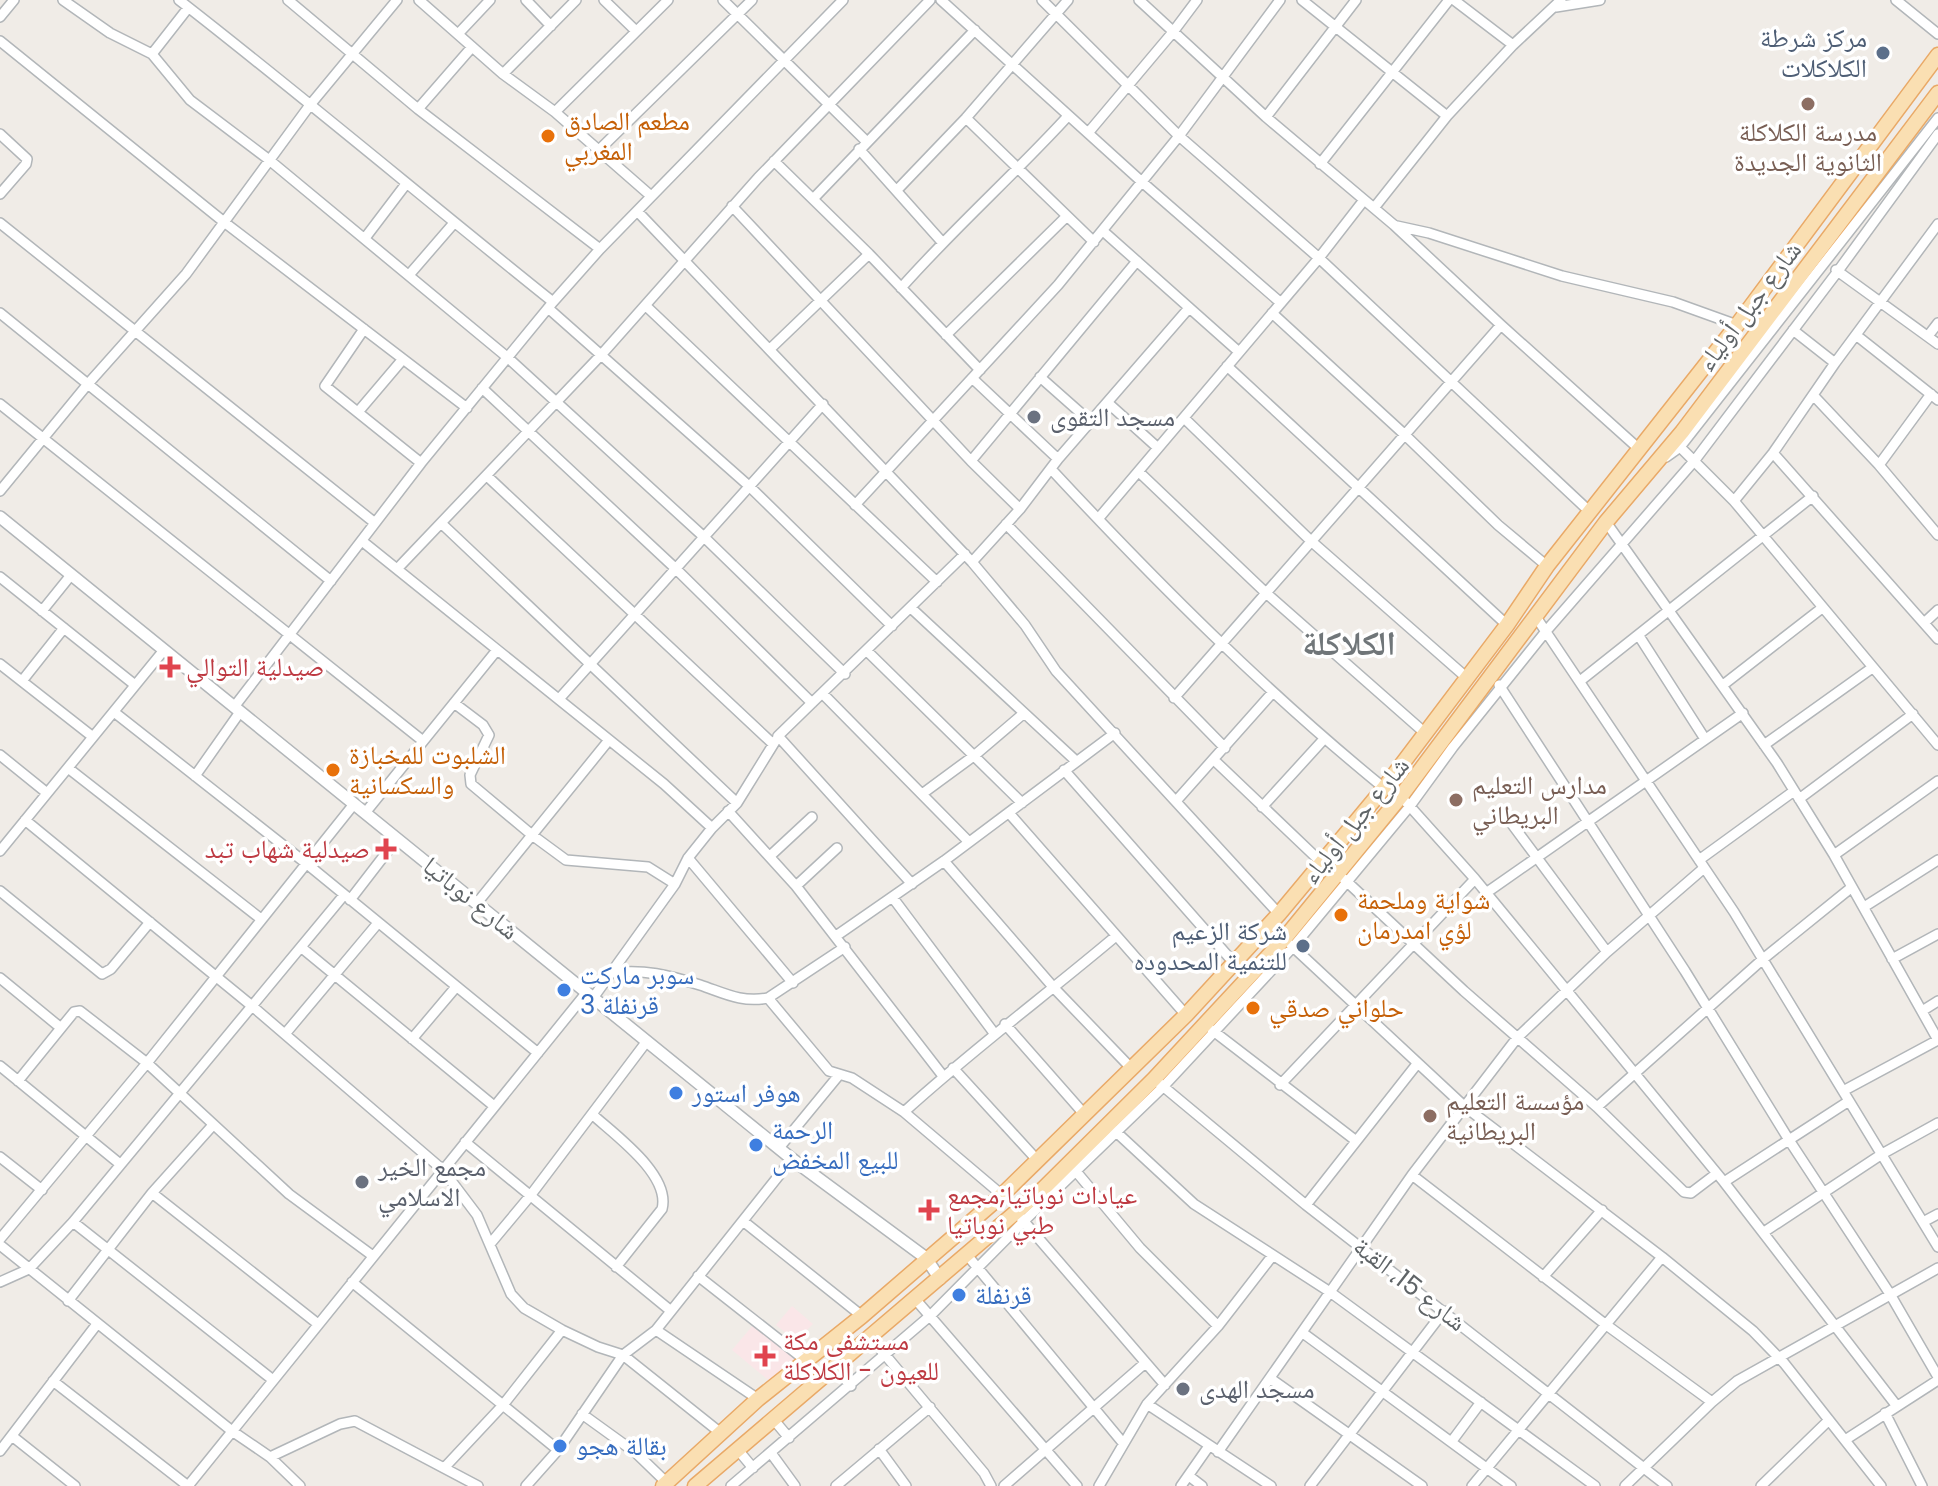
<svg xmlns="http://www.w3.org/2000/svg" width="1938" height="1486" font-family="Poppins,'Noto Naskh Arabic',sans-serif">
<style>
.medical{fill:#fae6e8}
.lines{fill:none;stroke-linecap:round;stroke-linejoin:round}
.minor-casing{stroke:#b2b6b9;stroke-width:12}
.tertiary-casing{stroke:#b2b6b9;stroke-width:14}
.primary-casing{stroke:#e9a967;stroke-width:17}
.minor{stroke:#fff;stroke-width:9}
.tertiary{stroke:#fff;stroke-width:11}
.primary{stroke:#fadfb2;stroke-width:14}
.service-dot{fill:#5c6f8a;stroke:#fff;stroke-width:3}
.education-dot{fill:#8d6e63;stroke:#fff;stroke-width:3}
.food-dot{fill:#e8710a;stroke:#fff;stroke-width:3}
.worship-dot{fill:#6b7280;stroke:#fff;stroke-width:3}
.health-dot{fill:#e0444e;stroke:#fff;stroke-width:3}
.shop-dot{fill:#3f7fe0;stroke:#fff;stroke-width:3}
.labels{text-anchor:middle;stroke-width:7;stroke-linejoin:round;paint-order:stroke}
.service-label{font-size:26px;fill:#4e5e75;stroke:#fff;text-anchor:end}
.food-label{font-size:26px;fill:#c56008;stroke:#fff;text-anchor:start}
.education-label{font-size:26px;fill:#785e54;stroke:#fff;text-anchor:start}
.street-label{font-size:26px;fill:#5f6467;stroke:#fff}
.worship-label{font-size:26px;fill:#5b616d;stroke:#fff;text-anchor:start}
.health-label{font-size:26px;fill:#be3a42;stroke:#fff;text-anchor:start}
.shop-label{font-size:26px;fill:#366cbe;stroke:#fff;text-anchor:start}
.district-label{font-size:34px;font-weight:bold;fill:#707679;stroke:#fff}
</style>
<rect width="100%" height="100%" fill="#f0ece7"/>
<path class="medical" d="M 792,1306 L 813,1324 L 796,1341 L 776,1325 Z
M 754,1324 L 798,1362 L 772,1383 L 732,1350 Z"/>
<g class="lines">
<defs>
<path id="minor" d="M 63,0 L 110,33 L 152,54 L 190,100 L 268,159 L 507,357 L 704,537 L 845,674
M 179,0 C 305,98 428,202 553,302
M 288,0 L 418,109 L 600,249
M 419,0 L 503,74 L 555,112 L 651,196
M 526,0 L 551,26
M 604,0 L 636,31
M 723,0 L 866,141
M 941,0 L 1142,182 L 1281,303
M 1042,0 L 1179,136 L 1319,258 L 1589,511
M 1139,0 L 1266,117 L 1394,225 L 1501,325 L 1638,448
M 1302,0 L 1447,116
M 1454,0 L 1513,45
M 1896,0 L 1938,34
M 1556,7 L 1600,0
M 0,17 L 14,0
M 458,34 L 490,0
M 0,41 L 224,222 L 467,408
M 152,54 L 188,8
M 503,74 L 576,0
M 418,109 L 472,47
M 555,112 L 668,0
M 1266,117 L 1356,0
M 966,118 L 1094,242
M 1088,133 L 1173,32 L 1197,0
M 0,134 L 27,159 L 26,164 L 0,194
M 859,149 L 942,242
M 599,150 L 752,0
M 774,161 L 869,254 L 980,370
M 1320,164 L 1449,0
M 897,190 L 966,118 L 1068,0
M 813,199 L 975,30
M 732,206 L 971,461 L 1020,509
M 1374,208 L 1447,116 L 1513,45 L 1561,0
M 637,211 L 972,562 L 1025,625 L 1056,671 L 1279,914
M 0,223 L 375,523
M 1397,226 L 1429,233 L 1562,276 L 1673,302 L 1737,325
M 1103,231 L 1239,352
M 365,238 L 406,184
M 1836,270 L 1938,344
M 409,275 L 454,223
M 901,288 C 954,228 1014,175 1068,116
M 646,306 L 937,582
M 548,308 L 749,486 L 892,626
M 0,313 L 331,581
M 1272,313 L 1404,434 L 1498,525 L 1547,566
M 364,329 L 325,386 L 421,463
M 1793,330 L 1835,363
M 946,335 L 1067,216
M 1856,335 L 1938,400
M 1928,336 L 1938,323
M 770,349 L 869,254
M 1227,366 L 1507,625
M 1040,377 L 1092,423
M 972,378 L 1058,459
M 482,388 L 675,568 L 812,703
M 1813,395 L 1879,465 L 1938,535
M 1108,403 L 1158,448
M 0,404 L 423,741
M 358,412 L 403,359
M 1184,418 L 1311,541 L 1467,678
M 1680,447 L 1734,501 L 1938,745
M 1773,453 L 1938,639
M 1666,457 L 1680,447 L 1938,118
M 971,461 L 1137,261
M 1879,465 L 1931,394
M 1051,469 C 1156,582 1265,691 1384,788
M 1139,472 L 1266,593 L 1425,733
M 487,476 L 772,743
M 0,491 L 87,385 L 186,274 L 310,105 L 397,0
M 1734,501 L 1773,453 L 1835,363 L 1938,224
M 855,505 L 1058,285 L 1179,136 L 1280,0
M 1098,519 L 1319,258 L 1364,200
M 1606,522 L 1777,763 L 1834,855 L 1938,1040
M 441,523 L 737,803
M 1006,524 L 1225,748
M 362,541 L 664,784 L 712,828
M 972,562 L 1020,509 L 1058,459 L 1189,308
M 398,568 L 602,354 L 758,178 L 930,0
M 0,577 L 135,685
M 911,608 L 1076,761
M 42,611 L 71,575
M 1536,617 L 1734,912 L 1938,1247
M 1924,623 L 1938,610
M 1639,636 L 1705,739
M 867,651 L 1022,803
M 0,664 L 93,737
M 22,681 L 64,628
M 1580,681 L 1813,496
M 1499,685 L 1685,971 L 1789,1140 L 1890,1294 L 1938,1377
M 1723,685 L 1822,608
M 823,694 L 969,842
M 1174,698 L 1501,325
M 559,699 L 823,404
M 454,703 L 483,725 L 489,735 L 470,775 L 471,784 L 532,835 L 566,860 L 648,867 L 675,884
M 234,707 L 421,463 L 553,302 L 600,249 L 843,0
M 114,712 L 307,864 L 538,1053
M 1764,745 L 1872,668
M 0,755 L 47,793
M 1214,760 L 1322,863
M 68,768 L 261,919
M 1064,770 L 1234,963
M 195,776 L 240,712
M 922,794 L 975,755 L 1023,714
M 1799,799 L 1913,714
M 1177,800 L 1273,692
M 1406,802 L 1475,879 L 1724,1182 L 1896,1405
M 1262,807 L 1324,739
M 728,811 L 796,886 L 943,1076
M 365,813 L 497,650
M 1009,813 L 1186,1015
M 1506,816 L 1607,952
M 25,820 L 252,1006 L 443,1170 L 477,1215 L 511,1294 L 524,1308 L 562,1330 L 598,1347 L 623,1355 L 722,1434
M 0,851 L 164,650
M 1834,855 L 1938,781
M 770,856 L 812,817
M 688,858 L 793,983
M 1699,860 L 1794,791
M 944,861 L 1054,988 L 1131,1068
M 1344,879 L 1464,991 L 1597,1107 L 1684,1192 L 1691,1193 L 1716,1174
M 912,884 L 778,736 L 965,554
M 796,886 L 837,848
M 0,891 L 102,974 L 111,969 L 150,922
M 1486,893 L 1743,713
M 893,898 L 994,1033
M 350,900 L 397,839
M 477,903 L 609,740
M 1864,907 L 1938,860
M 836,936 L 944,861 L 1115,733
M 1291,945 L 1464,1106 L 1662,1257 L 1753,1331 L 1784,1363 L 1881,1486
M 302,948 L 494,1106
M 1892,959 L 1938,934
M 611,973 C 645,969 668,975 700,985 C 724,993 741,1003 768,998 L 845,947
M 0,978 L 61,1028
M 593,998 L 675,884 L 688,858 L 712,828 L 737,803 L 776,740
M 768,998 L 829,1071 L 852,1078 L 904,1112 L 1002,1195
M 1922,1011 L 1938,1001
M 1005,1024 L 1085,1115
M 1212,1030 L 1355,1140
M 285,1034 L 378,923
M 412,1039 L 456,987
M 0,1066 L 120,1164
M 953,1068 L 1038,1161
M 18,1081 L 74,1012 L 80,1011 L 147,1063 L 289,1194 L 373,1256
M 1159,1083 L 1306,1205 L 1667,1486
M 1280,1085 L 1475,879
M 1843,1091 L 1938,1040
M 1597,1107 L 1763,959 L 1852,887
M 904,1112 C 972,1050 1046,995 1116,936
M 593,1115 C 615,1135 671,1175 662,1209 L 616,1267
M 1114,1130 L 1194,1204 L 1330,1292 L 1595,1486
M 465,1142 L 671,1311
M 779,1148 L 839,1075
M 0,1157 L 42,1190
M 1074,1169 L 1140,1248 L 1218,1326
M 1412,1175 L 1605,1324 L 1712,1402
M 1724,1182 L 1849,1101
M 152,1193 L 318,1324
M 1306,1205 L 1417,1064
M 1021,1218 L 1165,1385
M 743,1221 L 862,1316
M 73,1222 L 273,1380
M 1923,1222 L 1938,1214
M 1764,1232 L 1882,1154 L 1938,1123
M 0,1239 L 147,1063 L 354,804
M 490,1244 L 530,1196 L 647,1041
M 0,1245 L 232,1431 L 270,1457 L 300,1486
M 967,1255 L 1123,1443
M 698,1276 L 805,1360
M 1543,1277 L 1602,1210
M 0,1282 L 29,1269 L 73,1222 L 344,895
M 352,1282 L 558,1450
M 916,1300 L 1077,1486
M 68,1301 L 152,1193 L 213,1125
M 656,1330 L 758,1399
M 1303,1333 L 1511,1486
M 871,1338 L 984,1473 L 991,1486
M 835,1368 L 851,1386
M 1271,1379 L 1422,1486
M 53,1381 L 188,1486
M 1147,1404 L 1271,1486
M 1885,1413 L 1922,1486
M 582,1414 L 636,1453 L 667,1483
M 774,1420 L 789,1438
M 12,1436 L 75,1486
M 1845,1440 L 1938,1380
M 1452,1441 L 1481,1402
M 879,1449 L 906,1486
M 738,1450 L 753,1468
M 0,1451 L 97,1324
M 1218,1452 L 1412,1175 L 1517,1038 L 1607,952 L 1704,868
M 771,1453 L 795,1486
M 270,1457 L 340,1424 L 355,1421 L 478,1486
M 445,1467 L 503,1405 L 562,1330
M 1189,1476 L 1202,1486
M 188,1486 L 587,992
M 526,1486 L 558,1450 L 623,1355 L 656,1330 L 792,1159
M 731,1486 L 931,1315 L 1024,1221 L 1163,1087 L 1293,947 L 1410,806 L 1453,747 L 1547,630 L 1695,460 L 1838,271 L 1938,134
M 836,1486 L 930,1407
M 1004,1486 L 1144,1364
M 1099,1486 L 1147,1404 L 1218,1326 L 1273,1255
M 1181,1486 L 1209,1446
M 1310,1486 L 1444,1311
M 1472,1486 L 1662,1257
M 1625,1486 L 1712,1402 L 1737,1381 L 1938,1268
M 1761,1486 L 1829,1420"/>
<path id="tertiary" d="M 0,517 L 792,1159 L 926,1258 L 940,1279"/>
<path id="primary" d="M 663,1486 L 758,1399 L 862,1316 L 1002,1195 L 1186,1015 L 1279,914 L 1384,788 L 1507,625 L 1547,566 L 1737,325 L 1938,55
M 695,1486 L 1043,1189 L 1154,1079 L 1284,939 L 1401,796 L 1606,522 L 1682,432 L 1938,93"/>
</defs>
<use href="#minor" class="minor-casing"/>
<use href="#tertiary" class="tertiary-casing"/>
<use href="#primary" class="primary-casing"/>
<use href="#minor" class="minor"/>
<use href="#tertiary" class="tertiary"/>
<use href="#primary" class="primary"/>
</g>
<g class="service-dot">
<circle cx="1883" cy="53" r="8"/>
<circle cx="1303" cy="946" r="8"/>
</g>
<g class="education-dot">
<circle cx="1808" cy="104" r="8"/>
<circle cx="1456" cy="800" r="8"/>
<circle cx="1430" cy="1116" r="8"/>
</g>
<g class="food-dot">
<circle cx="548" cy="136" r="8"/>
<circle cx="333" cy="770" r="8"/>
<circle cx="1341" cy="915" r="8"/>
<circle cx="1253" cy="1008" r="8"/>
</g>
<g class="worship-dot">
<circle cx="1034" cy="417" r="8"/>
<circle cx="362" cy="1182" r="8"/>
<circle cx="1183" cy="1389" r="8"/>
</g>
<g class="health-dot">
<path d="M166 655h8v8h8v8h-8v8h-8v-8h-8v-8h8z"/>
<path d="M382 837h8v8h8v8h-8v8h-8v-8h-8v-8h8z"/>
<path d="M925 1198h8v8h8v8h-8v8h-8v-8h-8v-8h8z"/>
<path d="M761 1344h8v8h8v8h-8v8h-8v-8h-8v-8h8z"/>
</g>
<g class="shop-dot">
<circle cx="564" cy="990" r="8"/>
<circle cx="676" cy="1093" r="8"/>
<circle cx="756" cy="1145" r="8"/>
<circle cx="959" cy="1295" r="8"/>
<circle cx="560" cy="1446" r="8"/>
</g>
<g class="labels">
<g class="service-label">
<text x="1867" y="47">مركز شرطة<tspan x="1867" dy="30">الكلاكلات</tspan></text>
<text x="1287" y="940">شركة الزعيم<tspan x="1287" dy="30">للتنمية المحدوده</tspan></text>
</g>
<g class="food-label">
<text x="564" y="130">مطعم الصادق<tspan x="564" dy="30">المغربي</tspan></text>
<text x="349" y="764">الشلبوت للمخبازة<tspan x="349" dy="30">والسكسانية</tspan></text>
<text x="1357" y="909">شواية وملحمة<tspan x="1357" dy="30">لؤي امدرمان</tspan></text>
<text x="1269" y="1017">حلواني صدقي</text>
</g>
<g class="education-label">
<text x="1808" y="141" text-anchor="middle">مدرسة الكلاكلة<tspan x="1808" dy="30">الثانوية الجديدة</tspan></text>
<text x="1472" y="794">مدارس التعليم<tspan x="1472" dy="30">البريطاني</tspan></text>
<text x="1446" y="1110">مؤسسة التعليم<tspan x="1446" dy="30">البريطانية</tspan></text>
</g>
<g class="street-label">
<text transform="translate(1749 306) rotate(-53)" y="9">شارع جبل أولياء</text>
<text transform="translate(1355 820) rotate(-51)" y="9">شارع جبل أولياء</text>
<text transform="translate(471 898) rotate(39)" y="9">شارع نوباتيا</text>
<text transform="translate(1410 1284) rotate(38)" y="9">شارع 15، القبة</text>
</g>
<g class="worship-label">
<text x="1050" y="426">مسجد التقوى</text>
<text x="378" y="1176">مجمع الخير<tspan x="378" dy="30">الاسلامي</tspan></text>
<text x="1199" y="1398">مسجد الهدى</text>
</g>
<g class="health-label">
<text x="186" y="676">صيدلية التوالي</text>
<text x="370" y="858" text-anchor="end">صيدلية شهاب تبد</text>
<text x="947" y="1204">عيادات نوباتيا;مجمع<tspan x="947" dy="30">طبي نوباتيا</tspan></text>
<text x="783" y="1350">مستشفى مكة<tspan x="783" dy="30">للعيون - الكلاكلة</tspan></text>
</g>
<g class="shop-label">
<text x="580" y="984">سوبر ماركت<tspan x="580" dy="30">قرنفلة 3</tspan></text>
<text x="692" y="1102">هوفر استور</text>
<text x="772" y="1139">الرحمة<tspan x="772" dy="30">للبيع المخفض</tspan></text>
<text x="975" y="1304">قرنفلة</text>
<text x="576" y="1455">بقالة هجو</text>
</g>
<g class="district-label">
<text x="1349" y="655">الكلاكلة</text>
</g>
</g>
</svg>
